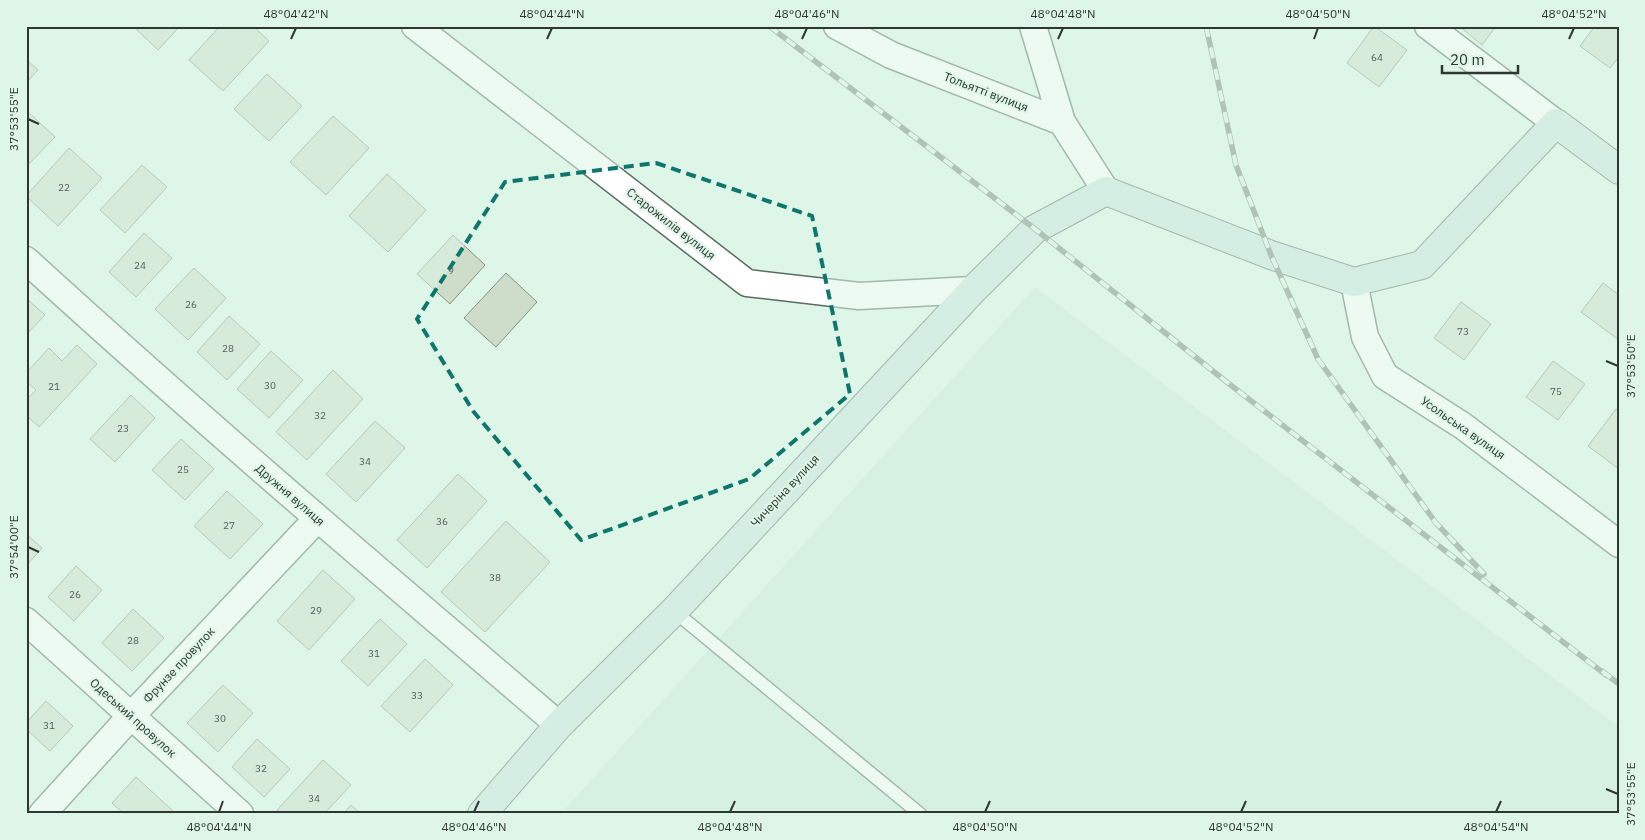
<svg xmlns="http://www.w3.org/2000/svg" width="1645" height="840" font-family="'IBM Plex Sans',sans-serif">
<style>
.built{fill:#ccecd9}
.building{fill:#ceddc9;stroke:#869381}
.lines{fill:none;stroke-linecap:round;stroke-linejoin:round}
.lane-casing{stroke:#586d60;stroke-width:15}
.street-casing{stroke:#586d60;stroke-width:29}
.secondary-casing{stroke:#586d60;stroke-width:30}
.lane{stroke:#fff;stroke-width:12}
.street{stroke:#fff;stroke-width:26}
.secondary{stroke:#c8e5e0;stroke-width:28}
.rail-casing{stroke:#75857b;stroke-width:5.5}
.rail{stroke:#def6e7;stroke-width:4;stroke-dasharray:11;stroke-linecap:butt}
.marked{fill:none;stroke:#0f766e;stroke-width:4;stroke-dasharray:10 6;stroke-linejoin:round}
.ticks{fill:none;stroke:#2e3731;stroke-width:2}
.labels{text-anchor:middle;stroke-width:4;stroke-linejoin:round;paint-order:stroke}
.number-label{font-size:10px;fill:#566057}
.street-label{font-size:12px;fill:#2e3731;stroke:#def6e7}
.neatline{fill:none;stroke:#2e3731;stroke-width:2}
.ticks-label{font-size:12px;text-anchor:middle;fill:#2e3731}
</style>
<rect width="100%" height="100%" fill="#def6e7"/>
<path class="built" d="M 1035,287 L 1619,727 L 1619,814 L 571,814 L 565,809 Z"/>
<path class="building" d="M 133,26 L 180,26 L 158,50 Z
M 220,26 L 253,26 L 269,41 L 223,91 L 189,60 Z
M 1374,26 L 1407,50 L 1379,87 L 1347,63 Z
M 1459,26 L 1496,26 L 1482,45 Z
M 1595,26 L 1619,26 L 1619,57 L 1610,68 L 1580,46 Z
M 26,59 L 38,70 L 26,83 Z
M 267,74 L 302,106 L 269,141 L 234,109 Z
M 27,111 L 55,137 L 26,167 L 26,112 Z
M 333,116 L 369,148 L 326,195 L 290,162 Z
M 69,148 L 102,178 L 58,226 L 26,196 Z
M 142,165 L 167,187 L 125,233 L 100,210 Z
M 387,174 L 426,210 L 388,252 L 349,216 Z
M 144,233 L 172,258 L 136,297 L 109,272 Z
M 453,235 L 485,265 L 450,304 L 417,274 Z
M 194,268 L 226,298 L 188,340 L 155,309 Z
M 506,273 L 537,302 L 496,347 L 464,318 Z
M 1603,283 L 1619,295 L 1619,340 L 1581,312 Z
M 26,298 L 45,315 L 26,335 Z
M 1461,302 L 1491,324 L 1464,360 L 1434,338 Z
M 229,316 L 260,344 L 227,380 L 197,352 Z
M 77,345 L 97,364 L 39,427 L 26,415 L 26,400 L 36,390 L 26,381 L 26,373 L 49,348 L 62,361 Z
M 271,351 L 303,380 L 269,418 L 237,389 Z
M 1553,361 L 1585,384 L 1558,420 L 1526,397 Z
M 333,370 L 363,399 L 307,460 L 276,432 Z
M 131,395 L 155,418 L 115,462 L 90,439 Z
M 1616,409 L 1619,411 L 1619,469 L 1588,446 Z
M 375,421 L 405,448 L 356,502 L 326,474 Z
M 181,439 L 214,469 L 185,500 L 152,470 Z
M 458,474 L 487,501 L 427,568 L 397,540 Z
M 227,491 L 263,524 L 230,559 L 194,526 Z
M 506,521 L 550,562 L 485,632 L 441,592 Z
M 26,534 L 42,548 L 26,566 Z
M 76,566 L 102,590 L 74,621 L 48,597 Z
M 323,570 L 355,599 L 309,650 L 277,621 Z
M 133,609 L 164,638 L 132,671 L 102,643 Z
M 380,619 L 407,644 L 368,686 L 341,661 Z
M 425,659 L 453,685 L 410,732 L 381,706 Z
M 223,685 L 253,713 L 218,752 L 187,723 Z
M 46,701 L 73,726 L 50,751 L 26,729 L 26,723 Z
M 257,739 L 290,769 L 264,797 L 232,767 Z
M 323,760 L 351,785 L 324,814 L 281,814 L 277,810 Z
M 136,777 L 174,812 L 173,814 L 124,814 L 112,803 Z
M 351,805 L 361,814 L 343,814 Z"/>
<g class="lines">
<defs>
<path id="lane" d="M 674,611 L 920,814"/>
<path id="street" d="M 415,26 L 747,283 L 859,296 L 973,290
M 837,26 L 891,55 L 1062,122 L 1106,191
M 1033,26 L 1062,122
M 1428,26 L 1556,123
M 26,260 C 200,419 380,572 559,725
M 1354,282 L 1365,337 L 1385,376 L 1463,426 L 1619,544
M 26,621 L 240,814
M 42,814 L 131,716 L 317,519"/>
<path id="secondary" d="M 482,814 L 559,725 L 674,611 L 973,290 L 1035,229 L 1106,191 L 1271,255 L 1354,282 L 1422,265 L 1556,123 L 1619,170"/>
</defs>
<use href="#lane" class="lane-casing"/>
<use href="#street" class="street-casing"/>
<use href="#secondary" class="secondary-casing"/>
<use href="#lane" class="lane"/>
<use href="#street" class="street"/>
<use href="#secondary" class="secondary"/>
<defs>
<path id="rail" d="M 769,26 L 1035,229 L 1228,383 L 1606,675
M 1206,26 L 1236,165 L 1271,255 L 1318,359 L 1436,523 L 1484,574
M 1602,671 L 1619,684"/>
</defs>
<use href="#rail" class="rail-casing"/>
<use href="#rail" class="rail"/>
</g>
<path d="M0 0H1645V840H0ZM 656,163 L 812,216 L 850,394 L 749,479 L 581,540 L 473,411 L 417,319 L 505,182 Z" fill="#def6e7" fill-opacity=".55" fill-rule="evenodd"/>
<path class="marked" d="M 656,163 L 812,216 L 850,394 L 749,479 L 581,540 L 473,411 L 417,319 L 505,182 Z"/>
<path class="ticks" d="M 291,39 L 296,28M 547,39 L 552,28M 802,39 L 807,28M 1058,39 L 1063,28M 1314,39 L 1318,28M 1569,39 L 1574,28M 28,119 L 39,124M 1606,361 L 1618,366M 28,547 L 39,552M 1606,789 L 1618,794M 219,812 L 223,801M 474,812 L 479,801M 730,812 L 735,801M 985,812 L 990,801M 1241,812 L 1246,801M 1496,812 L 1501,801"/>
<g class="labels">
<g class="number-label">
<text x="1377" y="61">64</text>
<text x="64" y="191">22</text>
<text x="140" y="269">24</text>
<text x="451" y="274">9</text>
<text x="191" y="308">26</text>
<text x="1463" y="335">73</text>
<text x="228" y="352">28</text>
<text x="270" y="389">30</text>
<text x="54" y="390">21</text>
<text x="1556" y="395">75</text>
<text x="320" y="419">32</text>
<text x="123" y="432">23</text>
<text x="365" y="465">34</text>
<text x="183" y="473">25</text>
<text x="442" y="525">36</text>
<text x="229" y="529">27</text>
<text x="495" y="581">38</text>
<text x="75" y="598">26</text>
<text x="316" y="614">29</text>
<text x="133" y="644">28</text>
<text x="374" y="657">31</text>
<text x="417" y="699">33</text>
<text x="220" y="722">30</text>
<text x="49" y="729">31</text>
<text x="261" y="772">32</text>
<text x="314" y="802">34</text>
</g>
<g class="street-label">
<text transform="translate(986 92) rotate(21)" y="4">Тольятті вулиця</text>
<text transform="translate(671 224) rotate(38)" y="4">Старожилів вулиця</text>
<text transform="translate(1463 428) rotate(35)" y="4">Усольська вулиця</text>
<text transform="translate(785 491) rotate(-47)" y="4">Чичеріна вулиця</text>
<text transform="translate(290 495) rotate(41)" y="4">Дружня вулиця</text>
<text transform="translate(179 665) rotate(-47)" y="4">Фрунзе провулок</text>
<text transform="translate(133 718) rotate(42)" y="4">Одеський провулок</text>
</g>
</g>
<rect width="1645" height="840" fill="none" stroke="#def6e7" stroke-width="55"/>
<path d="M1442 65v8h76v-8" fill="none" stroke="#2e3731" stroke-width="2.5"/>
<text x="1450" y="65" font-size="15" fill="#2e3731" stroke="#def6e7" stroke-width="4" paint-order="stroke">20 m</text>
<rect x="28" y="28" width="1590" height="784" class="neatline"/>
<g class="ticks-label">
<text x="296" y="18">48°04'42"N</text>
<text x="552" y="18">48°04'44"N</text>
<text x="807" y="18">48°04'46"N</text>
<text x="1063" y="18">48°04'48"N</text>
<text x="1318" y="18">48°04'50"N</text>
<text x="1574" y="18">48°04'52"N</text>
<text transform="translate(14 119) rotate(-90)" y="4">37°53'55"E</text>
<text transform="translate(1631 366) rotate(-90)" y="4">37°53'50"E</text>
<text transform="translate(14 547) rotate(-90)" y="4">37°54'00"E</text>
<text transform="translate(1631 794) rotate(-90)" y="4">37°53'55"E</text>
<text x="219" y="831">48°04'44"N</text>
<text x="474" y="831">48°04'46"N</text>
<text x="730" y="831">48°04'48"N</text>
<text x="985" y="831">48°04'50"N</text>
<text x="1241" y="831">48°04'52"N</text>
<text x="1496" y="831">48°04'54"N</text>
</g>
</svg>
